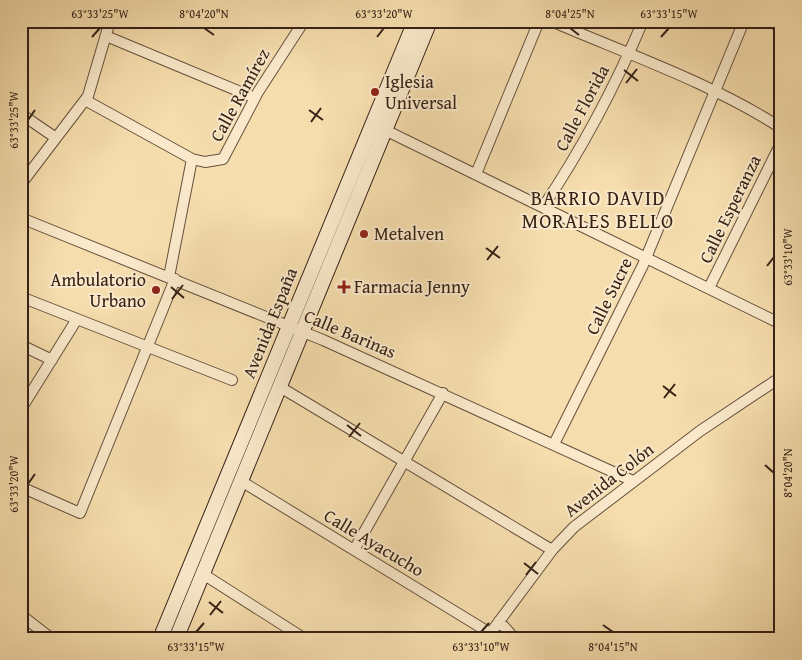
<svg xmlns="http://www.w3.org/2000/svg" width="802" height="660" font-family="'Gentium Book Plus',serif">
<style>
.lines{fill:none;stroke-linecap:round;stroke-linejoin:round}
.street-casing{stroke:#65503c;stroke-width:12}
.secondary-casing{stroke:#352116;stroke-width:16}
.street{stroke:#f9e9ca;stroke-width:10}
.secondary{stroke:#f9e9ca;stroke-width:14}
.ticks{fill:none;stroke:#352116;stroke-width:2}
.poi-dot{fill:#8f2418;stroke:#f9e9ca;stroke-width:2}
.labels{text-anchor:middle;stroke-width:4;stroke-linejoin:round;paint-order:stroke}
.poi-label{font-size:18px;fill:#352116;stroke:#f9e9ca;text-anchor:start}
.street-label{font-size:18px;fill:#352116;stroke:#f9e9ca}
.quarter-label{font-size:20px;letter-spacing:1px;fill:#352116;stroke:#f9e9ca}
.neatline{fill:none;stroke:#352116;stroke-width:2}
.ticks-label{font-size:12px;text-anchor:middle;fill:#352116}
</style>
<rect width="100%" height="100%" fill="#f6ddad"/>
<filter id="stains"><feTurbulence type="fractalNoise" baseFrequency=".004" numOctaves="4"/><feColorMatrix values="0 0 0 0 .2 0 0 0 0 .09 0 0 0 0 .02 0 0 0 .5 -.17"/></filter>
<radialGradient id="worn" r=".72"><stop offset=".6" stop-color="#630" stop-opacity="0"/><stop offset="1" stop-color="#630" stop-opacity=".3"/></radialGradient>
<g class="lines">
<defs>
<path id="street" d="M 551,21 C 625,53 714,84 781,128
M 770,21 L 781,28
M 106,36 L 255,98
M 85,100 L 192,159 L 205,162 L 223,159 L 258,92 L 304,21
M 21,114 L 56,138
M 385,130 L 781,324
M 476,174 L 539,21
M 21,184 L 88,96 L 110,21
M 543,207 C 584,146 614,89 643,21
M 21,218 L 323,340 L 633,481
M 169,277 L 192,159
M 709,288 L 781,143
M 21,297 L 232,380
M 21,345 L 52,360
M 280,387 L 552,550
M 21,409 L 77,319
M 554,444 L 643,265 L 744,21
M 241,481 L 490,633
M 21,487 L 80,513 L 175,279
M 354,550 L 443,393
M 203,574 L 305,639
M 21,615 L 52,639
M 499,621 L 515,639
M 486,639 L 553,549 L 574,527 L 700,431 L 781,377"/>
<path id="secondary" d="M 160,639 L 415,21
M 176,639 L 430,21"/>
</defs>
<use href="#street" class="street-casing"/>
<use href="#secondary" class="secondary-casing"/>
<use href="#street" class="street"/>
<use href="#secondary" class="secondary"/>
</g>
<path class="ticks" d="M 204,28 L 214,35M 570,28 L 579,35M 92,37 L 100,28M 377,37 L 384,28M 661,37 L 669,28M 624,70 L 638,81M 626,83 L 637,69M 309,110 L 323,120M 28,120 L 35,110M 311,122 L 321,108M 486,248 L 500,258M 487,260 L 498,246M 767,266 L 774,257M 171,287 L 184,298M 172,299 L 183,285M 663,386 L 676,396M 664,398 L 675,384M 347,425 L 361,436M 349,437 L 360,423M 765,465 L 774,473M 28,484 L 35,474M 524,563 L 538,574M 526,575 L 536,562M 209,602 L 223,613M 210,615 L 221,601M 603,625 L 613,632M 196,632 L 204,623M 481,632 L 489,623"/>
<g class="poi-dot">
<circle cx="375" cy="92" r="5"/>
<circle cx="364" cy="234" r="5"/>
<path d="M341.5 279.5h5v5h5v5h-5v5h-5v-5h-5v-5h5z"/>
<circle cx="156" cy="290" r="5"/>
</g>
<g class="labels">
<g class="poi-label">
<text x="385" y="88">Iglesia<tspan x="385" dy="21">Universal</tspan></text>
<text x="374" y="240">Metalven</text>
<text x="146" y="286" text-anchor="end">Ambulatorio<tspan x="146" dy="21">Urbano</tspan></text>
<text x="354" y="293">Farmacia Jenny</text>
</g>
<g class="street-label">
<text transform="translate(240 95) rotate(-61)" y="6">Calle Ramírez</text>
<text transform="translate(582 108) rotate(-62)" y="6">Calle Florida</text>
<text transform="translate(730 209) rotate(-64)" y="6">Calle Esperanza</text>
<text transform="translate(609 296) rotate(-64)" y="6">Calle Sucre</text>
<text transform="translate(270 323) rotate(-68)" y="6">Avenida España</text>
<text transform="translate(350 334) rotate(23)" y="6">Calle Barinas</text>
<text transform="translate(609 480) rotate(-38)" y="6">Avenida Colón</text>
<text transform="translate(374 543) rotate(31)" y="6">Calle Ayacucho</text>
</g>
<g class="quarter-label">
<text x="598" y="205">BARRIO DAVID<tspan x="598" dy="23">MORALES BELLO</tspan></text>
</g>
</g>
<rect width="802" height="660" fill="none" stroke="#f6ddad" stroke-width="55"/>
<rect x="28" y="28" width="746" height="604" class="neatline"/>
<g class="ticks-label">
<text x="100" y="18">63°33'25"W</text>
<text x="204" y="18">8°04'20"N</text>
<text x="384" y="18">63°33'20"W</text>
<text x="570" y="18">8°04'25"N</text>
<text x="669" y="18">63°33'15"W</text>
<text transform="translate(14 120) rotate(-90)" y="4">63°33'25"W</text>
<text transform="translate(788 257) rotate(-90)" y="4">63°33'10"W</text>
<text transform="translate(788 473) rotate(-90)" y="4">8°04'20"N</text>
<text transform="translate(14 484) rotate(-90)" y="4">63°33'20"W</text>
<text x="196" y="651">63°33'15"W</text>
<text x="481" y="651">63°33'10"W</text>
<text x="613" y="651">8°04'15"N</text>
</g>
<rect width="100%" height="100%" filter="url(#stains)"/>
<rect width="100%" height="100%" fill="url(#worn)"/>
</svg>
